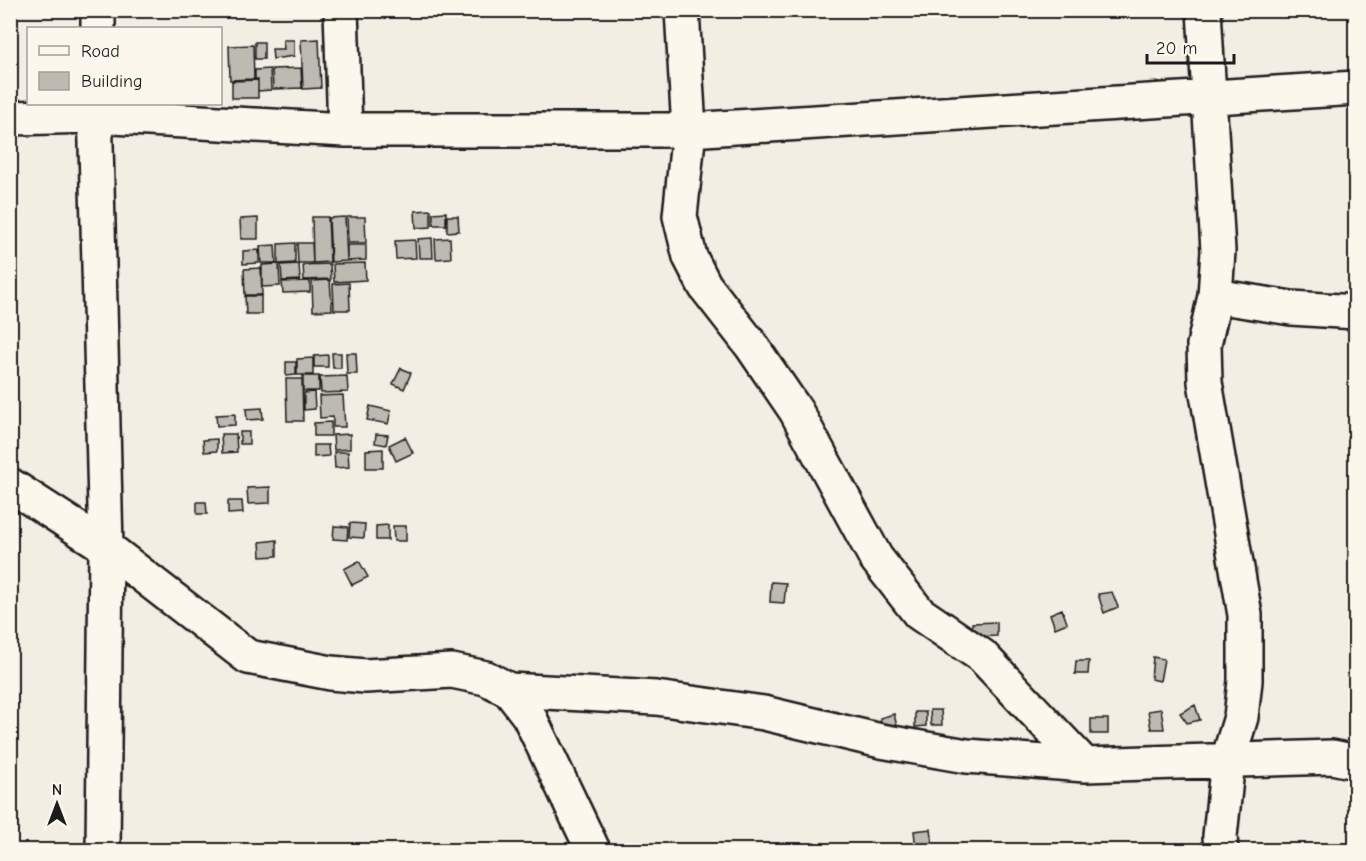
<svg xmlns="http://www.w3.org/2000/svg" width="1366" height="861" font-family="'Comic Neue',sans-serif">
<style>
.building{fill:#bdbab1;stroke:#1c1c1c;stroke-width:1.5}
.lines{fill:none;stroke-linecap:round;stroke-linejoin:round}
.minor-casing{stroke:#1c1c1c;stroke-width:38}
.minor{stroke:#fbf7ec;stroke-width:33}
</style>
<rect width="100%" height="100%" fill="#f2eee4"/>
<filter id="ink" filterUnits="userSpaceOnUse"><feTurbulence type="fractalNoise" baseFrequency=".0167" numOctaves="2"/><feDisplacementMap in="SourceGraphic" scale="12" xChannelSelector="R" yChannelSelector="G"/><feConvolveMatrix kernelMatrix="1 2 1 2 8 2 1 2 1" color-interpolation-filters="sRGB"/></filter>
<g filter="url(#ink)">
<path class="building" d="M 319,39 L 321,88 L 303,89 L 301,40 Z
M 283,40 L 294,40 L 294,56 L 273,59 L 272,49 L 284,49 Z
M 255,42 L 264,42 L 264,59 L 255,59 Z
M 253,45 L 254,79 L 230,80 L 229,46 Z
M 301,68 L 302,88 L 273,89 L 272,69 Z
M 270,69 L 271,90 L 258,91 L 258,79 L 255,79 L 255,70 Z
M 258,80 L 258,98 L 232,98 L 232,81 Z
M 431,210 L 431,227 L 416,228 L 415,211 Z
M 446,212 L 446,225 L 433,225 L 433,213 Z
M 447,216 L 458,216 L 459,231 L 447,232 Z
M 312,217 L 328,217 L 330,262 L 313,263 Z
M 345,217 L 347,261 L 331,262 L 329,218 Z
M 347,217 L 365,217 L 366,243 L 348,243 Z
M 258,218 L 258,239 L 241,239 L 240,219 Z
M 432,238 L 433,258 L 419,258 L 418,239 Z
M 450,238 L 451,258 L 436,259 L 435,239 Z
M 415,240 L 416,258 L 396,259 L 395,241 Z
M 295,243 L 295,263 L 278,264 L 278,244 Z
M 297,243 L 312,243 L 313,263 L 298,263 Z
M 275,245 L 276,263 L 261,263 L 260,246 Z
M 347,245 L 366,245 L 366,260 L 347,261 Z
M 259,250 L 259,263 L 243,264 L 243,251 Z
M 365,263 L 366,280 L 334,282 L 333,264 Z
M 279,264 L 280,286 L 262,287 L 262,265 Z
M 299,264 L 300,280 L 282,281 L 281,265 Z
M 330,264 L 331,279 L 304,280 L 303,265 Z
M 261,268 L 262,295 L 245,295 L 244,269 Z
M 330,280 L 332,310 L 313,311 L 312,281 Z
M 310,281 L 310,292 L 283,293 L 282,282 Z
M 349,283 L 350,310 L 334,310 L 333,284 Z
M 245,296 L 261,296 L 261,314 L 246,314 Z
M 332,353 L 341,353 L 341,368 L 333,368 Z
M 346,353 L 356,353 L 357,374 L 347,374 Z
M 328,355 L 328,367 L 314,367 L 314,356 Z
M 313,358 L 313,375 L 297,375 L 297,359 Z
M 286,362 L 296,362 L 296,375 L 286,376 Z
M 401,368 L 411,373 L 404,389 L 393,384 Z
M 303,376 L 319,376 L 319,391 L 303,391 Z
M 347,376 L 348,392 L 321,393 L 320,377 Z
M 286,379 L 302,379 L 303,421 L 287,421 Z
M 314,392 L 315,409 L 304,410 L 304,393 Z
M 343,395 L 345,427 L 333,427 L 333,417 L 320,418 L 319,396 Z
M 370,406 L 391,411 L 388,424 L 367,420 Z
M 262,408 L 263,419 L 247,420 L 246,409 Z
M 235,414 L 235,425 L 217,426 L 216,415 Z
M 331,422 L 331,436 L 314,436 L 314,423 Z
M 240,432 L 249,432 L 249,444 L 240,444 Z
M 221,434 L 236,434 L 237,452 L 222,453 Z
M 350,434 L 350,449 L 334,450 L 333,435 Z
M 376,434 L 388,435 L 386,445 L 375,443 Z
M 405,437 L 413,453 L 396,461 L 389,445 Z
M 217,439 L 217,451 L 204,452 L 203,440 Z
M 314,445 L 328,445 L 329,456 L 314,457 Z
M 383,449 L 383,468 L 366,468 L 366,450 Z
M 334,452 L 348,452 L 349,467 L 335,468 Z
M 270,487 L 270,503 L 248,504 L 247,488 Z
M 228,501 L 242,501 L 243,513 L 228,514 Z
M 197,502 L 206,502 L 207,514 L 197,514 Z
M 350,523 L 365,524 L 364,538 L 349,537 Z
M 388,525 L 388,540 L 376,540 L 376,526 Z
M 334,526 L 348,527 L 347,540 L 333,539 Z
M 393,526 L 406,526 L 406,541 L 394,541 Z
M 277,540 L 277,556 L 261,557 L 260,542 Z
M 359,561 L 368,577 L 352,585 L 344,569 Z
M 771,582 L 786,583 L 784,603 L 770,602 Z
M 1112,592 L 1118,607 L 1104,613 L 1098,594 Z
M 1062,609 L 1067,623 L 1055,628 L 1050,614 Z
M 997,622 L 997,636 L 973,637 L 972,623 Z
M 1153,657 L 1164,659 L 1160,681 L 1151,679 Z
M 1076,661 L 1089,661 L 1088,674 L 1075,674 Z
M 1195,705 L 1200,720 L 1187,723 L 1180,713 Z
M 1161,709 L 1164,729 L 1151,729 L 1148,711 Z
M 930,710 L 941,710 L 942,725 L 931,725 Z
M 915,712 L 926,712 L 926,726 L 915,727 Z
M 894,714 L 898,731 L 884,734 L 880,718 Z
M 1091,719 L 1108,719 L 1108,734 L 1091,734 Z
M 931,829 L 933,847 L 916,849 L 914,831 Z"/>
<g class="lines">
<defs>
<path id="minor" d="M 341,10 L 345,130
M 682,10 L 689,130 L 680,216 L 690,257 L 705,286 L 751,345 L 796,411 L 876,558 L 919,613 L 982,656 L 1085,765
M 1204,10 L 1218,251 L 1215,296 L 1204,345 L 1205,382 L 1245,615 L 1245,681 L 1241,717 L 1228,760 L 1220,836 L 1221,850
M 98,28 L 98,10
M 95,104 L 106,547 L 103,850
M 10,118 L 95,116 L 345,130 L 689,130 L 1356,88
M 1215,296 L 1291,308 L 1356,312
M 10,485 L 106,547 L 248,657 L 331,673 L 365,676 L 452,671 L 486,678 L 509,690 L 656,698 L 764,713 L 881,741 L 967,756 L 1085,765 L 1332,757 L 1356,762
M 509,690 L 529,716 L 593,850"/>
</defs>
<use href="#minor" class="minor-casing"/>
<use href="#minor" class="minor"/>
</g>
</g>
<rect width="1366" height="861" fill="none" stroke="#fbf7ec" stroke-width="36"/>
<rect x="18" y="18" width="1330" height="825" fill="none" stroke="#1c1c1c" stroke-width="2" filter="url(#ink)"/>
<rect x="27" y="27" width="195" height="78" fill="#fbf7ec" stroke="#a29f99" stroke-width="1.5"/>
<rect x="39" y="46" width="30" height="9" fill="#fbf7ec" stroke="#a29f99" stroke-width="1.5"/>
<text x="81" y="57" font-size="18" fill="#1c1c1c">Road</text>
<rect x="39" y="72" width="30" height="18" fill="#bdbab1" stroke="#a29f99" stroke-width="1.5"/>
<text x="81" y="87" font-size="18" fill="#1c1c1c">Building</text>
<g transform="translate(57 804)" stroke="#fbf7ec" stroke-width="4.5" paint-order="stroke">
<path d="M0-4.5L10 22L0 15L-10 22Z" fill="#1c1c1c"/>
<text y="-9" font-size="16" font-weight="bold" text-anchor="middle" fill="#1c1c1c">N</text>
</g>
<path d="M1147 54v9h87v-9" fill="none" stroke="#1c1c1c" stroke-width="3"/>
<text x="1156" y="54" font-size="18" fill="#1c1c1c" stroke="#fbf7ec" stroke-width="4.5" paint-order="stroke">20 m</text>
</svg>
